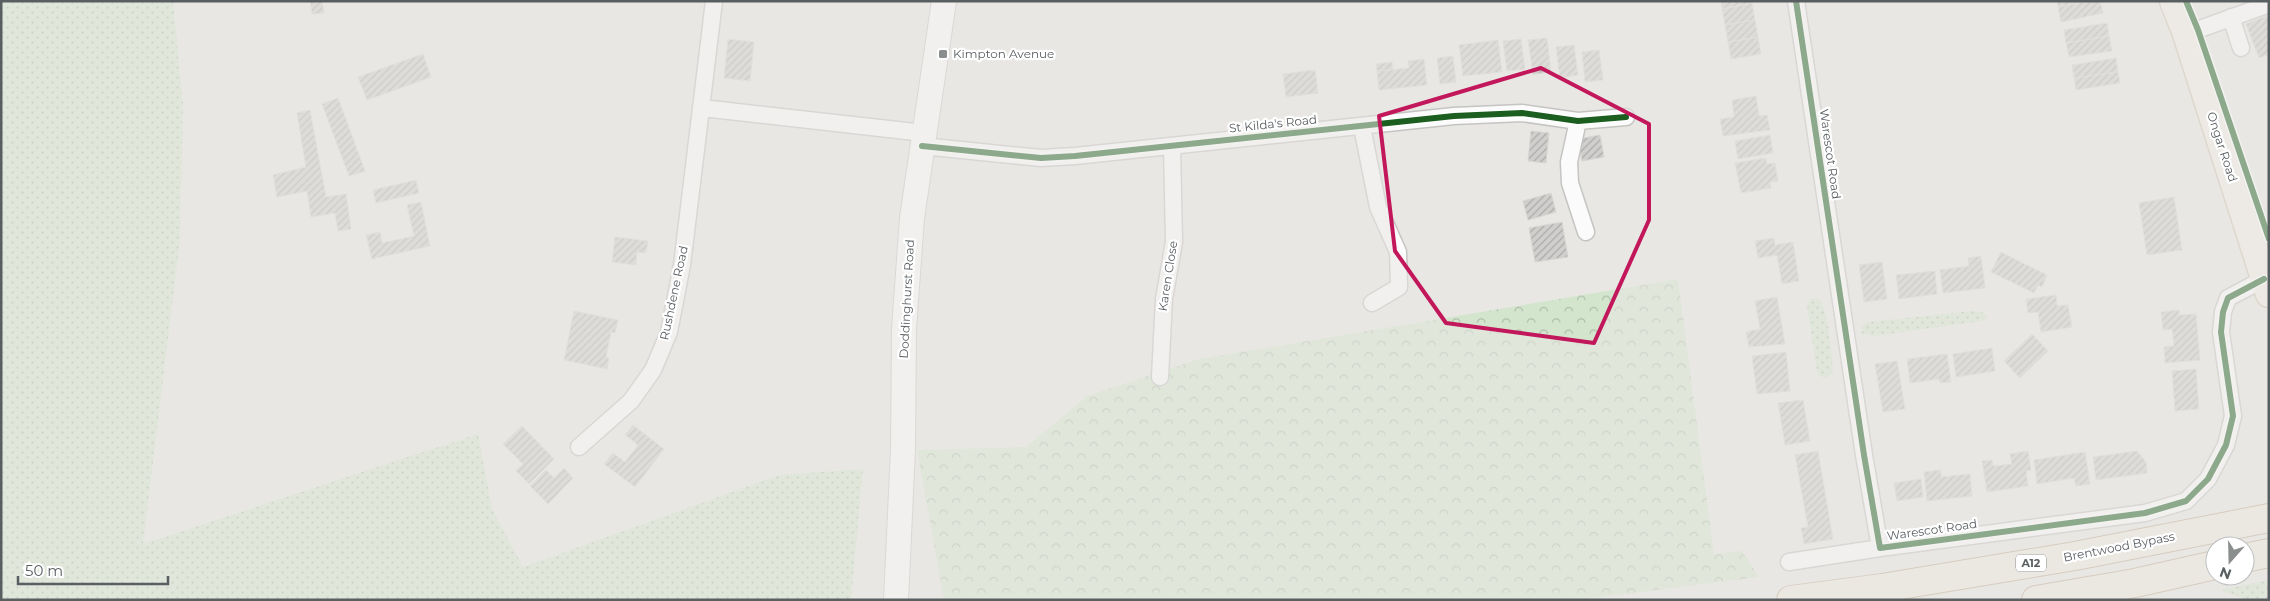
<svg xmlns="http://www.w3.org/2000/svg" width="2270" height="601" font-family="Montserrat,sans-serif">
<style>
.grass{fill:url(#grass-dots)}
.forest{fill:url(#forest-crowns)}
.building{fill:url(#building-hatch);stroke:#d8d6d2}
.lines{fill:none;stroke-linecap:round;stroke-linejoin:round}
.street-casing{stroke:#c4c4c3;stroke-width:19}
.secondary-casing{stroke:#c5c6c5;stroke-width:26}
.primary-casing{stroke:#d0c4b2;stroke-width:29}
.highway-casing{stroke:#bfab92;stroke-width:30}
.street{stroke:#fcfbfb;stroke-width:16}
.secondary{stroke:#fcfbfb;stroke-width:24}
.primary{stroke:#f2eee6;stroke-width:26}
.highway{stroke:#ede8e0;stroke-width:28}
.cycleway-casing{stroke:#fff;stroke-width:9}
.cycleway{stroke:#1b5e20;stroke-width:6}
.marked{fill:none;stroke:#c2185b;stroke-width:4;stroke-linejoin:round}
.poi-dot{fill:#8b8e8e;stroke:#fff;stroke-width:2}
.labels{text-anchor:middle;stroke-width:4.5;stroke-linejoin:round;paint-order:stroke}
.shield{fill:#fff;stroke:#8b8e90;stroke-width:1}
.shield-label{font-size:11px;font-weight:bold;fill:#595e61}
.poi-label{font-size:12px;fill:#595e61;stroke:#fff;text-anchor:start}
.street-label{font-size:12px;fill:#595e61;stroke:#fff}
</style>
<defs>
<pattern id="grass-dots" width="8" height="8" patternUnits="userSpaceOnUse" patternTransform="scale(1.25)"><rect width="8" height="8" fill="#d4e5ce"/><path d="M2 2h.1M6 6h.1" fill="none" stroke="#afbdab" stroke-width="1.8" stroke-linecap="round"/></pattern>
<pattern id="forest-crowns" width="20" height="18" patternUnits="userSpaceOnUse" patternTransform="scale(1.25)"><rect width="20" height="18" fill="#d4e5ce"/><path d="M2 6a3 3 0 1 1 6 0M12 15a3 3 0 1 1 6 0" fill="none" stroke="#afbdab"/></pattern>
<pattern id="building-hatch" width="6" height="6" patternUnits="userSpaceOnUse" patternTransform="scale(1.25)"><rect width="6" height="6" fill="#d0cfcd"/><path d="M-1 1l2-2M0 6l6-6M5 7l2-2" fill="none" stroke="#acabaa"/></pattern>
</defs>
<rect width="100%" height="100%" fill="#e9e7e3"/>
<path class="grass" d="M 1,1 L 173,1 L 183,104 L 180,240 L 143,544 L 478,434 L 492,509 L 523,567 L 779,475 L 863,469 L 851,600 L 1,600 Z
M 1811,298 L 1819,299 C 1829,310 1831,353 1833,369 L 1832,373 L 1826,378 L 1819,376 L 1817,372 L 1807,305 Z
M 1973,311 L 1982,312 L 1987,317 L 1984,320 L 1974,322 L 1874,336 L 1862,334 L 1861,327 L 1868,322 Z
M 2269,580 L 2269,600 L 2247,600 L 2220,590 Z"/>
<path class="forest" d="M 1678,279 L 1714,554 L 1742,551 L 1759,577 L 1577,600 L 944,600 L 917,450 L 1026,447 L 1087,396 L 1199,359 Z"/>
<path class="building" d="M 310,1 L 322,1 L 324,13 L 312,14 Z
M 1721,1 L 1752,1 L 1752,3 L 1722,9 Z
M 2057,1 L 2087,1 L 2058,7 Z
M 2087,1 L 2100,1 L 2103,13 L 2061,22 L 2058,7 Z
M 1752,3 L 1755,20 L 1725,25 L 1722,9 Z
M 2269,15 L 2269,54 L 2259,58 L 2246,24 Z
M 1755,20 L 1758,37 L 1728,42 L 1725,25 Z
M 2107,23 L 2109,36 L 2066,43 L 2064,30 Z
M 2109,36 L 2112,51 L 2069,57 L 2066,43 Z
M 1758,37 L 1761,54 L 1731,59 L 1728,42 Z
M 1547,38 L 1551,72 L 1533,74 L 1528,40 Z
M 728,39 L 754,42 L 750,81 L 724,78 Z
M 1521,39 L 1525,69 L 1507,71 L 1503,41 Z
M 1498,40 L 1502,72 L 1463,76 L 1459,45 Z
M 1574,45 L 1578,75 L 1560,78 L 1556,47 Z
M 1599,50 L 1603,80 L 1585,82 L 1582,52 Z
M 423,54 L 431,77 L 367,100 L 358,77 Z
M 1453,56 L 1456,82 L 1440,84 L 1437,58 Z
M 2116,58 L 2118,72 L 2074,78 L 2072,65 Z
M 1424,59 L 1427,85 L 1379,90 L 1377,71 L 1409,68 L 1408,61 Z
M 1392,62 L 1393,70 L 1377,71 L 1376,64 Z
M 1315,70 L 1318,93 L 1286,97 L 1283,74 Z
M 2118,72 L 2120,83 L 2076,90 L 2074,78 Z
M 1756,96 L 1759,116 L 1767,115 L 1770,130 L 1723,136 L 1720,119 L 1734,117 L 1732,100 Z
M 338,98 L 365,171 L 349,176 L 322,104 Z
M 310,110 L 326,197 L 346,194 L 351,229 L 338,231 L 335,213 L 311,217 L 307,191 L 277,197 L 273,175 L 306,167 L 297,113 Z
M 1531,131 L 1549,133 L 1546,163 L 1528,161 Z
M 1600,135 L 1604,157 L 1582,161 L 1578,139 Z
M 1770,135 L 1773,153 L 1738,159 L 1735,141 Z
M 1766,158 L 1767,164 L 1775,163 L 1778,181 L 1770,182 L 1771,188 L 1741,193 L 1735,163 Z
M 416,180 L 419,193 L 376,203 L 373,190 Z
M 1551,193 L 1556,212 L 1528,220 L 1523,201 Z
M 2174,197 L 2182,250 L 2147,255 L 2139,203 Z
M 421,202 L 430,246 L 372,259 L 366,235 L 380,232 L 382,243 L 414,236 L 407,205 Z
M 1562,222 L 1568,257 L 1535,262 L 1529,228 Z
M 615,237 L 648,241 L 646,253 L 637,252 L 636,265 L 612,262 Z
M 1774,238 L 1775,245 L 1793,242 L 1799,281 L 1782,284 L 1777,255 L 1758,258 L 1755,241 Z
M 2001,252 L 2047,275 L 2042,287 L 2038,285 L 2034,293 L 1991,272 Z
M 1981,256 L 1985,288 L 1943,293 L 1940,270 L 1969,266 L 1968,258 Z
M 1882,262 L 1887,299 L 1864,302 L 1859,265 Z
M 1935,271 L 1937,294 L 1899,299 L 1896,275 Z
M 2056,295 L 2057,306 L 2068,305 L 2072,327 L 2041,332 L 2038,312 L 2028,313 L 2026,299 Z
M 1777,297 L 1785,344 L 1749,347 L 1746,332 L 1760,329 L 1755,301 Z
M 2179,310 L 2179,315 L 2196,314 L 2200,360 L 2165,363 L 2164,347 L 2174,346 L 2172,329 L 2163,330 L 2161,312 Z
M 574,311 L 618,320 L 615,333 L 611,332 L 606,357 L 609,358 L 607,369 L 564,360 Z
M 2032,334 L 2048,351 L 2020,378 L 2004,361 Z
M 1992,348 L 1995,371 L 1956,377 L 1953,354 Z
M 1786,352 L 1790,391 L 1757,394 L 1752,356 Z
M 1947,354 L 1951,382 L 1940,383 L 1939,379 L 1910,383 L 1907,359 Z
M 1897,361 L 1905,409 L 1883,412 L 1875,364 Z
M 2196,369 L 2199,409 L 2175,411 L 2172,371 Z
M 1803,400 L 1810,441 L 1785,445 L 1778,403 Z
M 633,425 L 664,449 L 635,487 L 604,464 L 613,453 L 625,462 L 638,445 L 625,435 Z
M 522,426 L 554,459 L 529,484 L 516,471 L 523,464 L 503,444 Z
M 1818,451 L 1833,539 L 1804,544 L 1801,528 L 1808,527 L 1795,455 Z
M 2028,451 L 2031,470 L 2026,471 L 2028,486 L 1987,492 L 1982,461 L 1992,460 L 1993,466 L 2012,464 L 2010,454 Z
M 2137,451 L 2146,462 L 2147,473 L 2096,480 L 2093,457 Z
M 2085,452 L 2090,484 L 2076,486 L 2074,478 L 2037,484 L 2034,460 Z
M 564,468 L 573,478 L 548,504 L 530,486 L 546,470 L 554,478 Z
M 1941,470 L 1941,477 L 1970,474 L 1972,496 L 1927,501 L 1924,472 Z
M 1921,479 L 1923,497 L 1897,501 L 1894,483 Z"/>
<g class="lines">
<defs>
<path id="street" d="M 1796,1 L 1864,455 L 1880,548 L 2145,513 L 2186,501 L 2208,479 L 2226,445 L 2233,416 L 2221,332 L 2223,312 L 2228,298 L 2264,279
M 2231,17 L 2241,48
M 2186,34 L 2269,4
M 702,108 L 924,133
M 1578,121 L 1569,162 L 1570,183 L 1586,232
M 1362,127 L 1378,207 L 1398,252 L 1399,287 L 1372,303
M 922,146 L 1041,158 L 1075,156 L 1454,116 L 1522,113 L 1578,121 L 1626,117
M 1160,377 L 1164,299 L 1174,242 L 1172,146
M 579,447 L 631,401 L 653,370 L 669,332 L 682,265 L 714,1
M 1789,562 L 1880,548"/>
<path id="secondary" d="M 896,600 L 903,449 L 904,329 L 912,218 L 944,1"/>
<path id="primary" d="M 2173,1 L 2186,34 L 2269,294"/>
<path id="highway" d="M 2245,558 L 2269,553
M 1791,600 L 1882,588 L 2075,556 L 2269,518
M 2036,600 L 2135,583 L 2215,565"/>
</defs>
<use href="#street" class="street-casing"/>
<use href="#secondary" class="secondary-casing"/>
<use href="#primary" class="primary-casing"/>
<use href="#highway" class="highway-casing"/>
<use href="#street" class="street"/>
<use href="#secondary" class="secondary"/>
<use href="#primary" class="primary"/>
<use href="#highway" class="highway"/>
<defs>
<path id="cycleway" d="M 1796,1 L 1864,455 L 1880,548 L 2145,513 L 2186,501 L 2208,479 L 2226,445 L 2233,416 L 2221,332 L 2223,312 L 2228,298 L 2264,279
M 2186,1 L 2198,30 L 2269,239
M 922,146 L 1041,158 L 1075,156 L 1454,116 L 1522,113 L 1578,121 L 1626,117"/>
</defs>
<use href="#cycleway" class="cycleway-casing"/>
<use href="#cycleway" class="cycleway"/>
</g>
<path d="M0 0H2270V601H0ZM 1541,68 L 1649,124 L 1649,220 L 1594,343 L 1446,323 L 1395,251 L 1379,116 Z" fill="#e9e7e3" fill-opacity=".55" fill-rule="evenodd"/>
<path class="marked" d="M 1541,68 L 1649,124 L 1649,220 L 1594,343 L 1446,323 L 1395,251 L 1379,116 Z"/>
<rect class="poi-dot" x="938" y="49" width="10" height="10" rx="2.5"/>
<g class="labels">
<rect class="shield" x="2016" y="554.5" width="30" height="17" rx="4"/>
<g class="shield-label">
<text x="2031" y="567">A12</text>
</g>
<g class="poi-label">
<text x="953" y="58">Kimpton Avenue</text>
</g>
<g class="street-label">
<text transform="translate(1273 124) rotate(-6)" y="4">St Kilda's Road</text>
<text transform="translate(2222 147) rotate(72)" y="4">Ongar Road</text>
<text transform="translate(1830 154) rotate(82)" y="4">Warescot Road</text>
<text transform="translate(1168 276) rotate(-81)" y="4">Karen Close</text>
<text transform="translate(674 293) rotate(-78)" y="4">Rushdene Road</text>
<text transform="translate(907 299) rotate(-87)" y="4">Doddinghurst Road</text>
<text transform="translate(1932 530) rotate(-8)" y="4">Warescot Road</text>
<text transform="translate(2119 547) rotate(-11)" y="4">Brentwood Bypass</text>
</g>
</g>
<rect width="2270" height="601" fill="none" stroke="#595e61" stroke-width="5"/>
<g transform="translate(2230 561) rotate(200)"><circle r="24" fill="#ffffff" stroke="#bdbfc0"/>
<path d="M0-4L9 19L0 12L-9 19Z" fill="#8b8e8e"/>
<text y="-8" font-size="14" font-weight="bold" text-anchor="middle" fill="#595e61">N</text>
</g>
<path d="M18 576v8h150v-8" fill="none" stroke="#595e61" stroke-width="2.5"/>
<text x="25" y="576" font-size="15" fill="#595e61" stroke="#ffffff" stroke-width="4" paint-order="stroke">50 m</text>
</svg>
